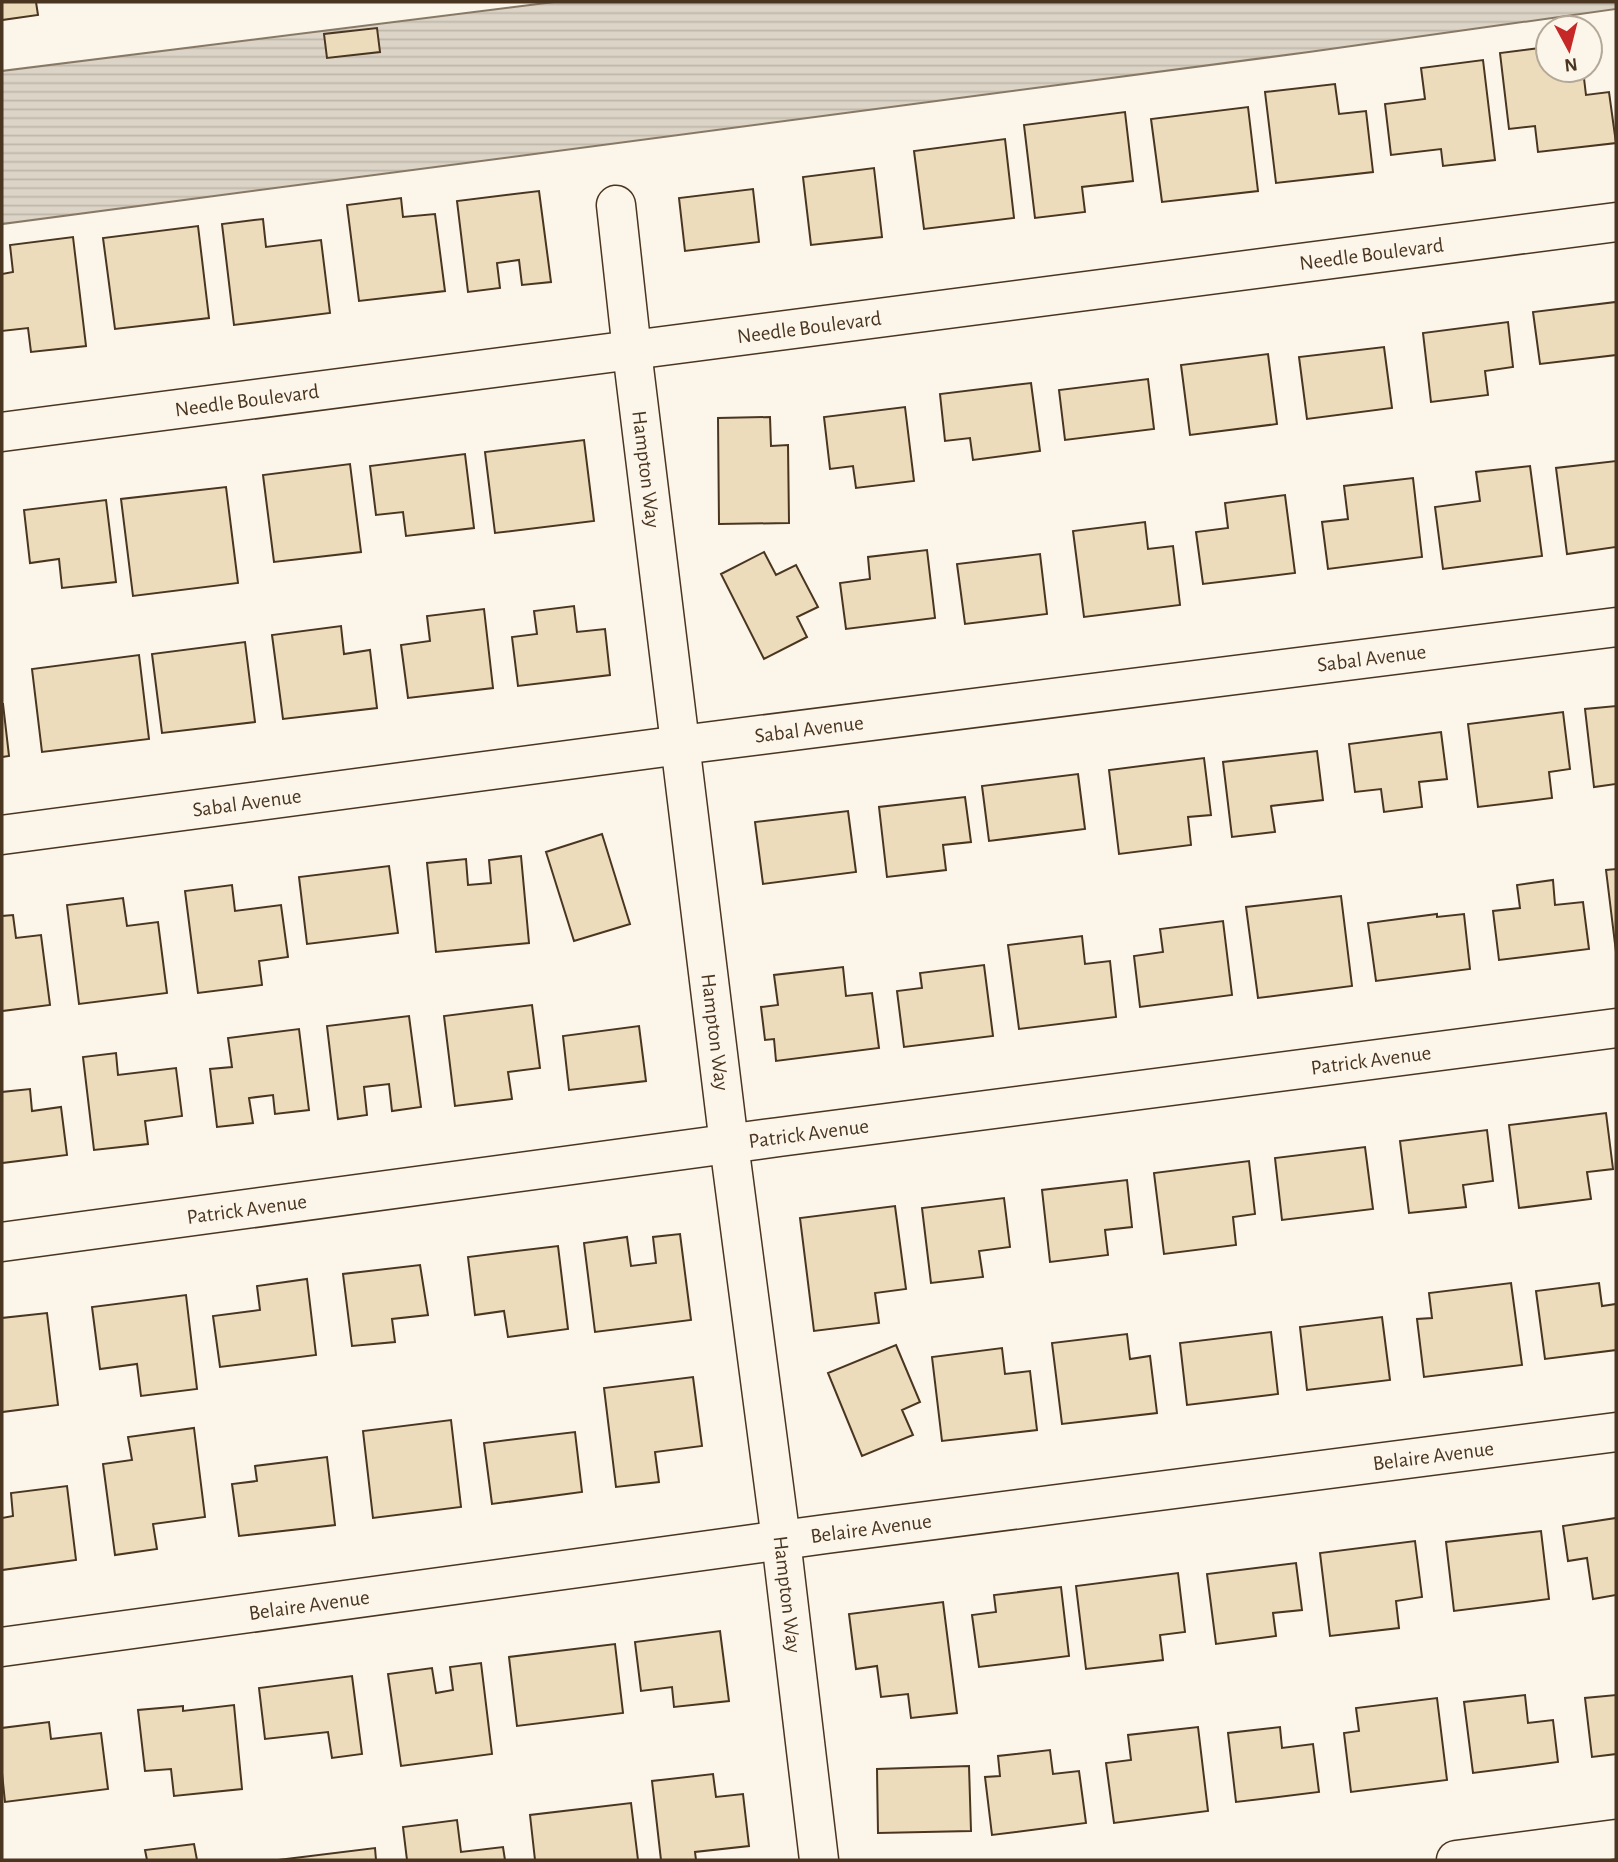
<svg xmlns="http://www.w3.org/2000/svg" width="1618" height="1862" font-family="'Alegreya Sans',sans-serif">
<style>
.water{fill:url(#water-rules);stroke:#887966;stroke-width:2}
.building{fill:#ecdcbc;stroke:#4a3520;stroke-width:2}
.lines{fill:none;stroke-linecap:round;stroke-linejoin:round}
.minor-casing{stroke:#4a3520;stroke-width:41}
.minor{stroke:#fbf6e9;stroke-width:38}
.labels{text-anchor:middle;stroke-width:5;stroke-linejoin:round;paint-order:stroke}
.street-label{font-size:21px;fill:#4a3520;stroke:#fbf6e9}
</style>
<defs>
<pattern id="water-rules" width="6" height="5" patternUnits="userSpaceOnUse" patternTransform="scale(1.75)"><rect width="6" height="5" fill="#dcd4c6"/><path d="M0 2.5h6" fill="none" stroke="#beb7aa"/></pattern>
</defs>
<rect width="100%" height="100%" fill="#fbf6e9"/>
<path class="water" d="M 554,2 L 1616,2 L 1616,9 L 1309,52 L 2,224 L 2,71 Z"/>
<path class="building" d="M 2,2 L 36,2 L 38,15 L 2,20 Z
M 377,28 L 380,52 L 327,58 L 324,34 Z
M 1548,47 L 1548,70 L 1583,70 L 1586,95 L 1609,92 L 1616,143 L 1538,152 L 1535,126 L 1509,129 L 1500,53 Z
M 1483,60 L 1495,160 L 1443,166 L 1441,149 L 1391,155 L 1385,104 L 1425,99 L 1421,68 Z
M 1335,84 L 1339,114 L 1366,111 L 1373,172 L 1276,183 L 1265,92 Z
M 1248,107 L 1258,191 L 1162,202 L 1151,119 Z
M 1125,112 L 1133,181 L 1082,187 L 1085,212 L 1035,218 L 1024,125 Z
M 1005,139 L 1014,218 L 924,229 L 914,151 Z
M 874,168 L 882,237 L 811,245 L 803,177 Z
M 753,189 L 759,242 L 685,251 L 679,198 Z
M 539,191 L 551,282 L 522,285 L 519,260 L 497,263 L 500,288 L 468,292 L 457,201 Z
M 401,198 L 403,217 L 435,214 L 445,291 L 359,301 L 347,205 Z
M 263,219 L 266,247 L 321,240 L 330,313 L 234,325 L 222,224 Z
M 198,226 L 209,318 L 115,329 L 103,238 Z
M 73,237 L 86,346 L 31,352 L 28,328 L 2,331 L 2,274 L 13,272 L 10,245 Z
M 1616,302 L 1616,355 L 1540,364 L 1533,312 Z
M 1508,322 L 1513,367 L 1485,371 L 1488,395 L 1431,402 L 1423,333 Z
M 1384,347 L 1392,408 L 1307,419 L 1299,357 Z
M 1268,354 L 1277,424 L 1190,435 L 1181,365 Z
M 1148,379 L 1154,429 L 1065,440 L 1059,390 Z
M 1031,383 L 1040,451 L 973,460 L 970,438 L 945,441 L 940,394 Z
M 905,407 L 914,481 L 856,488 L 853,466 L 830,469 L 824,417 Z
M 770,417 L 771,446 L 788,445 L 789,523 L 719,524 L 718,418 Z
M 584,440 L 594,521 L 495,533 L 485,452 Z
M 465,454 L 474,528 L 406,536 L 403,512 L 376,515 L 370,466 Z
M 1616,461 L 1616,547 L 1567,554 L 1556,468 Z
M 350,464 L 361,552 L 274,562 L 263,475 Z
M 1530,466 L 1542,556 L 1443,569 L 1435,507 L 1480,501 L 1476,472 Z
M 1413,478 L 1422,557 L 1328,569 L 1322,522 L 1348,519 L 1344,486 Z
M 226,487 L 238,583 L 133,596 L 121,499 Z
M 1285,495 L 1295,573 L 1203,584 L 1196,532 L 1228,528 L 1225,503 Z
M 106,500 L 116,582 L 62,588 L 59,559 L 30,563 L 24,510 Z
M 1145,522 L 1148,549 L 1173,546 L 1180,605 L 1084,617 L 1073,531 Z
M 927,550 L 935,618 L 846,629 L 840,583 L 870,579 L 868,557 Z
M 764,552 L 776,575 L 796,565 L 818,607 L 797,617 L 807,637 L 764,659 L 721,574 Z
M 1040,554 L 1047,614 L 965,624 L 957,564 Z
M 574,606 L 577,632 L 605,629 L 610,675 L 518,686 L 512,637 L 537,634 L 534,611 Z
M 484,609 L 493,688 L 408,698 L 401,645 L 430,641 L 427,616 Z
M 341,626 L 344,654 L 370,650 L 377,708 L 283,719 L 272,635 Z
M 245,642 L 255,722 L 162,733 L 152,654 Z
M 139,655 L 149,739 L 42,752 L 32,669 Z
M 2,704 L 3,704 L 9,756 L 2,757 Z
M 1616,706 L 1616,784 L 1594,787 L 1585,709 Z
M 1563,712 L 1570,769 L 1549,772 L 1552,798 L 1478,807 L 1468,724 Z
M 1441,732 L 1447,779 L 1419,782 L 1422,807 L 1384,812 L 1381,789 L 1355,792 L 1349,744 Z
M 1317,751 L 1323,800 L 1271,806 L 1275,832 L 1232,837 L 1223,762 Z
M 1204,758 L 1211,815 L 1188,817 L 1191,845 L 1119,854 L 1109,770 Z
M 1078,774 L 1085,829 L 989,841 L 982,786 Z
M 965,797 L 971,842 L 943,845 L 946,870 L 887,877 L 879,807 Z
M 848,811 L 856,872 L 763,884 L 755,822 Z
M 602,834 L 630,924 L 574,941 L 546,852 Z
M 521,856 L 529,943 L 436,952 L 427,863 L 466,859 L 468,885 L 491,883 L 489,860 Z
M 389,866 L 398,933 L 307,944 L 299,877 Z
M 1616,869 L 1616,952 L 1606,870 Z
M 1553,880 L 1555,905 L 1583,902 L 1589,949 L 1499,960 L 1493,911 L 1520,908 L 1517,885 Z
M 232,885 L 235,911 L 281,905 L 288,957 L 259,961 L 262,985 L 198,993 L 185,891 Z
M 1341,896 L 1352,986 L 1258,998 L 1246,907 Z
M 123,898 L 127,926 L 158,922 L 167,993 L 79,1004 L 67,905 Z
M 1437,914 L 1437,917 L 1464,914 L 1470,969 L 1376,981 L 1368,923 Z
M 13,915 L 16,938 L 41,935 L 50,1005 L 2,1011 L 2,916 Z
M 1223,921 L 1232,995 L 1140,1007 L 1134,956 L 1163,952 L 1160,929 Z
M 1082,936 L 1085,964 L 1110,961 L 1116,1017 L 1019,1029 L 1008,945 Z
M 984,965 L 993,1036 L 904,1047 L 897,991 L 922,988 L 920,973 Z
M 843,967 L 846,996 L 872,993 L 879,1048 L 776,1061 L 774,1039 L 765,1040 L 761,1007 L 778,1005 L 774,975 Z
M 532,1005 L 540,1068 L 508,1072 L 512,1099 L 455,1106 L 444,1016 Z
M 409,1016 L 421,1107 L 392,1111 L 389,1084 L 364,1087 L 367,1115 L 338,1119 L 327,1026 Z
M 639,1026 L 646,1081 L 569,1090 L 563,1036 Z
M 299,1029 L 309,1110 L 275,1114 L 273,1095 L 249,1098 L 253,1123 L 217,1127 L 210,1069 L 232,1067 L 228,1038 Z
M 116,1053 L 118,1075 L 176,1068 L 182,1116 L 145,1121 L 148,1144 L 94,1150 L 83,1057 Z
M 30,1089 L 32,1111 L 61,1107 L 67,1155 L 2,1163 L 2,1092 Z
M 1606,1113 L 1613,1169 L 1587,1172 L 1591,1199 L 1519,1208 L 1509,1125 Z
M 1487,1130 L 1493,1181 L 1463,1185 L 1466,1207 L 1409,1213 L 1400,1141 Z
M 1365,1147 L 1373,1209 L 1282,1220 L 1275,1158 Z
M 1249,1161 L 1255,1214 L 1233,1217 L 1236,1245 L 1164,1254 L 1154,1173 Z
M 1127,1180 L 1132,1227 L 1105,1230 L 1108,1255 L 1050,1262 L 1042,1190 Z
M 1004,1198 L 1010,1247 L 979,1251 L 983,1277 L 931,1283 L 922,1208 Z
M 895,1206 L 906,1289 L 875,1293 L 879,1323 L 814,1331 L 800,1218 Z
M 680,1234 L 691,1320 L 595,1332 L 584,1243 L 627,1237 L 631,1266 L 656,1263 L 653,1237 Z
M 558,1246 L 568,1329 L 508,1337 L 504,1311 L 475,1315 L 468,1257 Z
M 420,1265 L 428,1315 L 392,1319 L 395,1342 L 352,1346 L 343,1274 Z
M 307,1279 L 316,1355 L 220,1367 L 213,1316 L 260,1310 L 257,1286 Z
M 1511,1283 L 1522,1365 L 1424,1377 L 1417,1319 L 1432,1318 L 1429,1293 Z
M 1599,1283 L 1602,1306 L 1616,1304 L 1616,1350 L 1545,1359 L 1536,1291 Z
M 186,1295 L 197,1389 L 141,1396 L 137,1364 L 100,1369 L 92,1307 Z
M 47,1313 L 58,1405 L 2,1412 L 2,1318 Z
M 1382,1317 L 1390,1380 L 1307,1390 L 1300,1327 Z
M 1271,1332 L 1278,1394 L 1187,1405 L 1180,1343 Z
M 1127,1334 L 1130,1359 L 1150,1356 L 1157,1413 L 1062,1424 L 1052,1343 Z
M 896,1345 L 920,1402 L 902,1410 L 913,1435 L 862,1456 L 828,1373 Z
M 1002,1348 L 1005,1374 L 1030,1371 L 1037,1430 L 942,1441 L 932,1357 Z
M 693,1377 L 702,1446 L 655,1452 L 659,1482 L 616,1487 L 604,1388 Z
M 451,1420 L 461,1507 L 373,1518 L 363,1431 Z
M 194,1428 L 205,1517 L 153,1524 L 157,1549 L 115,1555 L 103,1464 L 132,1460 L 128,1437 Z
M 575,1432 L 582,1492 L 492,1504 L 484,1443 Z
M 327,1457 L 335,1525 L 239,1536 L 232,1484 L 257,1481 L 255,1466 Z
M 67,1486 L 76,1560 L 2,1570 L 2,1518 L 13,1516 L 11,1493 Z
M 1616,1518 L 1616,1595 L 1593,1599 L 1587,1558 L 1568,1561 L 1563,1526 Z
M 1541,1531 L 1549,1599 L 1454,1611 L 1446,1542 Z
M 1415,1541 L 1422,1597 L 1396,1601 L 1399,1628 L 1330,1636 L 1320,1553 Z
M 1296,1563 L 1302,1610 L 1273,1613 L 1276,1636 L 1216,1644 L 1207,1574 Z
M 1178,1573 L 1185,1632 L 1160,1635 L 1163,1660 L 1086,1669 L 1076,1586 Z
M 1061,1587 L 1069,1656 L 979,1667 L 972,1615 L 996,1612 L 994,1595 Z
M 943,1602 L 957,1713 L 911,1718 L 908,1694 L 881,1697 L 877,1666 L 856,1669 L 849,1614 Z
M 720,1631 L 729,1701 L 674,1707 L 672,1687 L 641,1691 L 635,1642 Z
M 615,1644 L 623,1713 L 517,1726 L 509,1657 Z
M 481,1663 L 492,1754 L 401,1766 L 388,1674 L 432,1668 L 436,1693 L 453,1690 L 450,1667 Z
M 352,1676 L 362,1754 L 332,1758 L 328,1732 L 265,1739 L 259,1688 Z
M 1525,1695 L 1528,1723 L 1553,1720 L 1558,1762 L 1473,1773 L 1464,1702 Z
M 1616,1695 L 1616,1754 L 1592,1757 L 1585,1698 Z
M 1437,1698 L 1447,1780 L 1351,1792 L 1344,1733 L 1359,1731 L 1356,1708 Z
M 234,1705 L 242,1789 L 174,1796 L 171,1769 L 145,1771 L 138,1710 L 183,1706 L 183,1711 Z
M 49,1722 L 51,1739 L 101,1733 L 108,1789 L 5,1802 L 2,1773 L 2,1728 Z
M 1198,1727 L 1208,1811 L 1114,1823 L 1106,1763 L 1131,1760 L 1128,1735 Z
M 1280,1727 L 1282,1748 L 1313,1744 L 1319,1792 L 1236,1802 L 1228,1733 Z
M 1050,1750 L 1053,1774 L 1079,1771 L 1086,1823 L 992,1835 L 985,1777 L 1000,1776 L 998,1756 Z
M 969,1766 L 971,1831 L 878,1833 L 877,1769 Z
M 713,1774 L 716,1797 L 743,1794 L 749,1846 L 695,1852 L 696,1860 L 661,1860 L 652,1781 Z
M 631,1803 L 638,1860 L 535,1860 L 530,1815 Z
M 457,1820 L 461,1852 L 503,1847 L 505,1860 L 407,1860 L 403,1827 Z
M 194,1844 L 197,1860 L 147,1860 L 145,1850 Z
M 375,1848 L 376,1860 L 278,1860 Z"/>
<g class="lines">
<defs>
<g id="minor">
<path id="s1" d="M 616,205 L 632,351 L 729,1144 L 781,1540 L 819,1860"/>
<path id="s2" d="M 2,432 L 1616,222"/>
<path id="s3" d="M 2,835 L 681,745 L 1616,627"/>
<path id="s4" d="M 2,1242 L 779,1137 L 1616,1028"/>
<path id="s5" d="M 2,1647 L 826,1534 L 1616,1432"/>
<path d="M 1456,1860 L 1616,1839"/>
</g>
</defs>
<use href="#minor" class="minor-casing"/>
<use href="#minor" class="minor"/>
</g>
<g class="labels">
<g class="street-label">
<text dy="7" stroke="none"><textPath href="#s2" startOffset="1381">Needle Boulevard</textPath></text>
<text dy="7" stroke="none"><textPath href="#s2" startOffset="814">Needle Boulevard</textPath></text>
<text dy="7" stroke="none"><textPath href="#s2" startOffset="247">Needle Boulevard</textPath></text>
<text dy="7" stroke="none"><textPath href="#s1" startOffset="266">Hampton Way</textPath></text>
<text dy="7" stroke="none"><textPath href="#s3" startOffset="1381">Sabal Avenue</textPath></text>
<text dy="7" stroke="none"><textPath href="#s3" startOffset="814">Sabal Avenue</textPath></text>
<text dy="7" stroke="none"><textPath href="#s3" startOffset="247">Sabal Avenue</textPath></text>
<text dy="7" stroke="none"><textPath href="#s1" startOffset="833">Hampton Way</textPath></text>
<text dy="7" stroke="none"><textPath href="#s4" startOffset="1381">Patrick Avenue</textPath></text>
<text dy="7" stroke="none"><textPath href="#s4" startOffset="814">Patrick Avenue</textPath></text>
<text dy="7" stroke="none"><textPath href="#s4" startOffset="247">Patrick Avenue</textPath></text>
<text dy="7" stroke="none"><textPath href="#s5" startOffset="1444">Belaire Avenue</textPath></text>
<text dy="7" stroke="none"><textPath href="#s5" startOffset="877">Belaire Avenue</textPath></text>
<text dy="7" stroke="none"><textPath href="#s1" startOffset="1400">Hampton Way</textPath></text>
<text dy="7" stroke="none"><textPath href="#s5" startOffset="310">Belaire Avenue</textPath></text>
</g>
</g>
<rect width="1618" height="1862" fill="none" stroke="#4a3520" stroke-width="7"/>
<g transform="translate(1569 49) rotate(173)"><circle r="33" fill="#fbf6e9" stroke="#b4a999" stroke-width="2"/>
<path d="M0-5L12 26L0 18L-12 26Z" fill="#c62828"/>
<text y="-10" font-size="19" font-weight="bold" text-anchor="middle" fill="#4a3520">N</text>
</g>
</svg>
